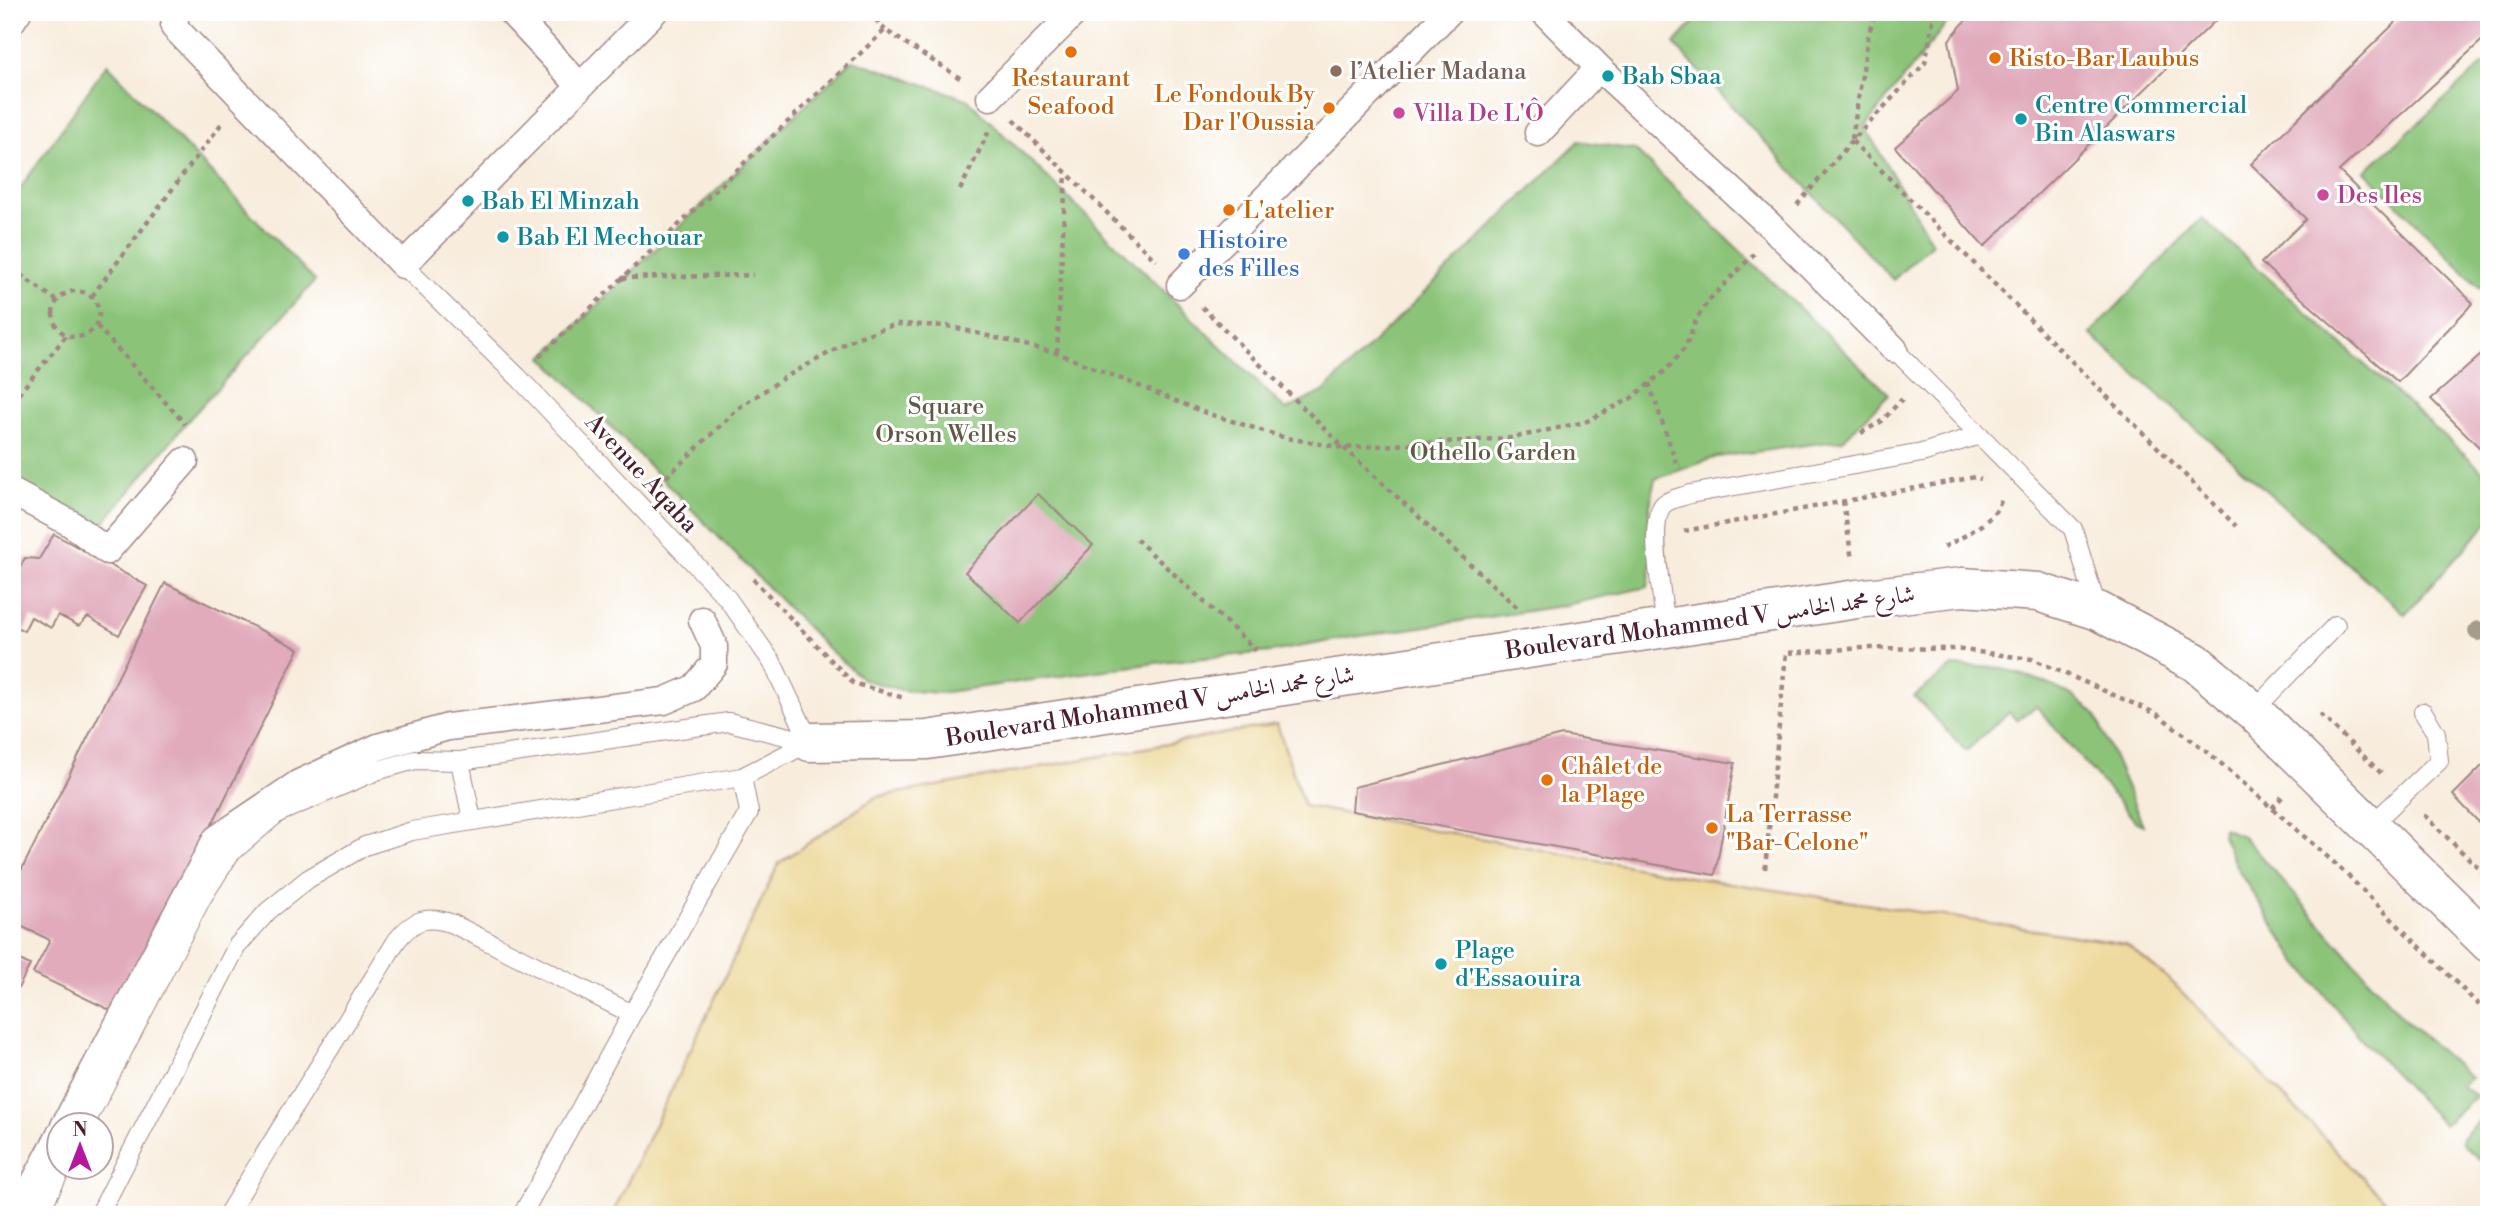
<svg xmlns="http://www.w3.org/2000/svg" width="2501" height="1227" font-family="'Libre Bodoni',Amiri,serif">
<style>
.green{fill:#8bc479;stroke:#6a7252;stroke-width:2}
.sand{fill:#eeda9e;stroke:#9c7c64;stroke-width:2}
.building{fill:#e1abbc}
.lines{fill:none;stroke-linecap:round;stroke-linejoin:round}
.service-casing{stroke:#a18684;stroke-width:20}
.pedestrian-casing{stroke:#a18684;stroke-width:29}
.tertiary-casing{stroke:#a18684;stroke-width:41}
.path{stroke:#a18684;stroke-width:4.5;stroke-dasharray:5 5;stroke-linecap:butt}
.service{stroke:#fff;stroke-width:18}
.pedestrian{stroke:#fff;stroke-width:26}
.tertiary{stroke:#fff;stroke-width:38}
.tree{fill:#a59c8a}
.food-dot{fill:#e8710a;stroke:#fff;stroke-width:2.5}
.education-dot{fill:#8d6e63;stroke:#fff;stroke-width:2.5}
.culture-dot{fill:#0f9aa8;stroke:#fff;stroke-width:2.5}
.hotel-dot{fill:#d1479c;stroke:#fff;stroke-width:2.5}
.shop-dot{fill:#3f7fe0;stroke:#fff;stroke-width:2.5}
.labels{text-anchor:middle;stroke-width:6;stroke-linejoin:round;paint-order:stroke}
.food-label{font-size:24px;fill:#c56008;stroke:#fff;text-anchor:start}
.education-label{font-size:24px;fill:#785e54;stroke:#fff;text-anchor:start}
.culture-label{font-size:24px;fill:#0d838f;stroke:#fff;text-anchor:start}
.hotel-label{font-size:24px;fill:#b23c85;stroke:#fff;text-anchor:start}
.shop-label{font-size:24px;fill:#366cbe;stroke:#fff;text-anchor:start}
.park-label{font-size:24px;fill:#615946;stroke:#fff}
.street-label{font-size:24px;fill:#4a1f2b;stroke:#fff}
</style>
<rect width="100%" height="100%" fill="#fff"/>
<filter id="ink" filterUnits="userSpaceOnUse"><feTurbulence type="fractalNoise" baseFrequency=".0143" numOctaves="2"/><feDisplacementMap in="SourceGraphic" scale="14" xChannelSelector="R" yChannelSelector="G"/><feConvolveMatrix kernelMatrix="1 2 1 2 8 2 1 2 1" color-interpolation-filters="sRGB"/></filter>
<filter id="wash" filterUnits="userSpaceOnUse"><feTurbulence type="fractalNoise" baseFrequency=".00686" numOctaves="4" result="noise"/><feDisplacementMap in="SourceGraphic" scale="28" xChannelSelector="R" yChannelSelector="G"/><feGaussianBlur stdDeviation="1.57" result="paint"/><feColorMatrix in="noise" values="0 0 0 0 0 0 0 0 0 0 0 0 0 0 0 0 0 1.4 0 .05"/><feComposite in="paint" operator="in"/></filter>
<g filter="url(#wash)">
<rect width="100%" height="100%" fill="#f8eddd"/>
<path class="green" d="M 1703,12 L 1959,12 L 1947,23 L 1865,127 L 1932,243 L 1893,280 L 1674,44 Z
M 2489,59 L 2489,297 L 2365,171 Z
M 853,60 L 967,99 L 1286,410 L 1323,392 L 1579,141 L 1635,150 L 1889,394 L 1843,440 L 1717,457 L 1655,479 L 1649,511 L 1652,560 L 1648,587 L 1561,606 L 1347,638 L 1271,652 L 1170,661 L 939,693 L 902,690 L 864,680 L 825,646 L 543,357 Z
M 107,64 L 315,281 L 185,424 L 97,531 L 12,481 L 12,200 Z
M 2202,218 L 2489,477 L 2489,522 L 2405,614 L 2090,334 Z
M 1953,666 L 2001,668 L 2044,682 L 2073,696 L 2095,714 L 2143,825 L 2136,822 L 2036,706 L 2017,721 L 2009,712 L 1966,751 L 1914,696 Z
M 2223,828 L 2243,836 L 2404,1019 L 2471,1078 L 2461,1086 L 2476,1096 L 2444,1125 L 2366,1044 L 2297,962 L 2238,870 L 2222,835 Z
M 2489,1111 L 2489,1168 L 2461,1143 L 2462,1138 Z"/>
<path class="sand" d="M 1277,724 L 1304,806 L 1690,877 L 2126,944 L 2174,984 L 2399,1215 L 612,1215 L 779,863 L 876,797 Z"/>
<g id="blocks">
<path class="building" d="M 1973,12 L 2035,14 L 2224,12 L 1984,247 L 1895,147 L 1958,91 L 1949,40 Z
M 2406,12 L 2489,12 L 2489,34 L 2339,171 L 2473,303 L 2398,382 L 2261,263 L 2306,219 L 2251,164 Z
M 2489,348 L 2489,457 L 2431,399 Z
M 1038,494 L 1093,545 L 1020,623 L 965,572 Z
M 54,534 L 147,586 L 119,635 L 88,617 L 79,626 L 58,615 L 51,628 L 31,617 L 24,631 L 12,624 L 12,583 L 25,558 L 39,559 Z
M 165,583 L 299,649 L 118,1014 L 33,973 L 50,940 L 12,922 L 12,889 Z
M 1562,735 L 1735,763 L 1715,875 L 1352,811 L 1354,787 Z
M 2489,759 L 2489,833 L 2453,795 Z
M 12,956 L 30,965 L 12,1000 Z"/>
</g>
</g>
<g filter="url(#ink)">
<use href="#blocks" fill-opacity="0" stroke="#a18684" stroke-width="2"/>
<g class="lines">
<defs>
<path id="service" d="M 403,265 L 518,377 L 727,598 L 772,662 L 810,742
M 1894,349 L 2073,529 L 2098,611
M 1666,628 C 1664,603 1646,521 1664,504 C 1670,499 1682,497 1690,494 L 1922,453 L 1980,435
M 2253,711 L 2336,625
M 460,761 L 472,820
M 2370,826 L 2439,761 L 2436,733 L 2423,712
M 632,1014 L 749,812 L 742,777
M 84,1126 L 202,898 L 230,854 L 278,813 L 379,770 L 415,760 L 460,761 L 729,722 L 810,742
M 38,1215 L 62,1168
M 99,1215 L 237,946 L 268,911 L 308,879 L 365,846 L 412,831 L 742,777 L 810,742
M 227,1215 L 397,940 C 414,919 427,915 453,924 L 632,1014 L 522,1215"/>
<path id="pedestrian" d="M 176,12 L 174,27 L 403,265 L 654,12
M 511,12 L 579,85
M 1544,12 L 1599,68 L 1775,230 L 1894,349
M 12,21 L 18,12
M 990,97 L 1075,12
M 1538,133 L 1599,68
M 1180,285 L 1449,12
M 12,492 L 70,523 L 107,551 L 185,461
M 64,1126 L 216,839 L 299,783 L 378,747 L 448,727 L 664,701 L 694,688 L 714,664 L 714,646 L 702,620
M 17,1215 L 60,1134"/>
<path id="tertiary" d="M 810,742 L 927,740 L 1857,599 L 1962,587 L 2038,592 L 2098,611 L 2195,662 L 2253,711 L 2489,943"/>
</defs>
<use href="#service" class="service-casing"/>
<use href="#pedestrian" class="pedestrian-casing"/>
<use href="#tertiary" class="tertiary-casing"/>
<path class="path" d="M 869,12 L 885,30
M 1013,120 L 1156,261
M 1852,139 L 1868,37 L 1875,12
M 1852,141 L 2236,526
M 960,190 L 989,131
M 1797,205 L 1852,141 L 1925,63 L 1933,21 L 1938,12
M 12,269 L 56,300
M 622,278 L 753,275
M53 314a23 23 0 1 1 46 0a23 23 0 1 1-46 0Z
M 92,296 L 222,123
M 1202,307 L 1344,448 L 1520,610
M 97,326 L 185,424
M 1057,353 L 1066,173
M 539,357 L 885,30 L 963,80
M 1649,383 L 1677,466 L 1680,465
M 12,402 L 66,336
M 1861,433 L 1882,421 L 1902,399
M 659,484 L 740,407 L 782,379 L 856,338 L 896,324 L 948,326 L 1057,353 L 1206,413 L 1286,438 L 1344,448 L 1512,438 L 1585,422 L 1630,399 L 1665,371 L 1686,347 L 1695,322 L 1708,301 L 1754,254
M 1843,501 L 1852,560
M 1684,531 L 1975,477 L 1981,479
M 1136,539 L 1256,650
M 1944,547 C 1964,536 1995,522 2002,498
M 753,579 L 853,683 L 904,698
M 2320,714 L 2383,775
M 2272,808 L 2283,796
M 2424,815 L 2489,878
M 1765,869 L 1786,653 L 1864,648 L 1955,649 L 2032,659 L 2157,714 L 2209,753 L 2339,867 L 2489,1015"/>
<use href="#service" class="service"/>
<use href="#pedestrian" class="pedestrian"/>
<use href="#tertiary" class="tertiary"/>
</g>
<circle class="tree" cx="2478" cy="631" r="10"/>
</g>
<g class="food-dot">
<circle cx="1071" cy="52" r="7"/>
<circle cx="1995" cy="58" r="7"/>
<circle cx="1329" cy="108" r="7"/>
<circle cx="1229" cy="210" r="7"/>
<circle cx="1547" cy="780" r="7"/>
<circle cx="1712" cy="828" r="7"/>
</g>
<circle class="education-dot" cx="1336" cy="71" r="7"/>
<g class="culture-dot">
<circle cx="1608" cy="76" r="7"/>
<circle cx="2021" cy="119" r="7"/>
<circle cx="468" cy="201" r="7"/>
<circle cx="503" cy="237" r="7"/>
<circle cx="1441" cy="964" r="7"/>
</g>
<g class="hotel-dot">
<circle cx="1399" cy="113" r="7"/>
<circle cx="2323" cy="195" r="7"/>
</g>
<circle class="shop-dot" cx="1184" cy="254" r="7"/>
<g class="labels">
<g class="food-label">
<text x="2009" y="66">Risto-Bar Laubus</text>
<text x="1071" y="86" text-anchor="middle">Restaurant<tspan x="1071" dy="28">Seafood</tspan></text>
<text x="1315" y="102" text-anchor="end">Le Fondouk By<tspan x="1315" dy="28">Dar l'Oussia</tspan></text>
<text x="1243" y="218">L'atelier</text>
<text x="1561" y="774">Châlet de<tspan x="1561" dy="28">la Plage</tspan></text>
<text x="1726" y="822">La Terrasse<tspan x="1726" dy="28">"Bar-Celone"</tspan></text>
</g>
<g class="education-label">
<text x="1350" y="79">l’Atelier Madana</text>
</g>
<g class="culture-label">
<text x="1622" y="84">Bab Sbaa</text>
<text x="2035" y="113">Centre Commercial<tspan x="2035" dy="28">Bin Alaswars</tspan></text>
<text x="482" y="209">Bab El Minzah</text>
<text x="517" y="245">Bab El Mechouar</text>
<text x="1455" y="958">Plage<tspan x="1455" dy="28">d'Essaouira</tspan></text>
</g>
<g class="hotel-label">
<text x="1413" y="121">Villa De L'Ô</text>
<text x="2337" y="203">Des Iles</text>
</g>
<g class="shop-label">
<text x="1198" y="248">Histoire<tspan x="1198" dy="28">des Filles</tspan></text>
</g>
<g class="park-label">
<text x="946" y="414">Square<tspan x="946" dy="28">Orson Welles</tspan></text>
<text x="1493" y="460">Othello Garden</text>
</g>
<g class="street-label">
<text transform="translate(642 473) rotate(47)" y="8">Avenue Aqaba</text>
<text transform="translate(1710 622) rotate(-8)" y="8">Boulevard Mohammed V شارع محمد الخامس</text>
<text transform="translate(1150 706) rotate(-9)" y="8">Boulevard Mohammed V شارع محمد الخامس</text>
</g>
</g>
<rect width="2501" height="1227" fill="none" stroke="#fff" stroke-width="42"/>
<g transform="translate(80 1146)"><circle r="33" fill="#ffffff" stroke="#b7a5aa" stroke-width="2"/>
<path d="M0-5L12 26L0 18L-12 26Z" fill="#b5179e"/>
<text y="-10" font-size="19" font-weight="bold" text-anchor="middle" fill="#4a1f2b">N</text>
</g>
</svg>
